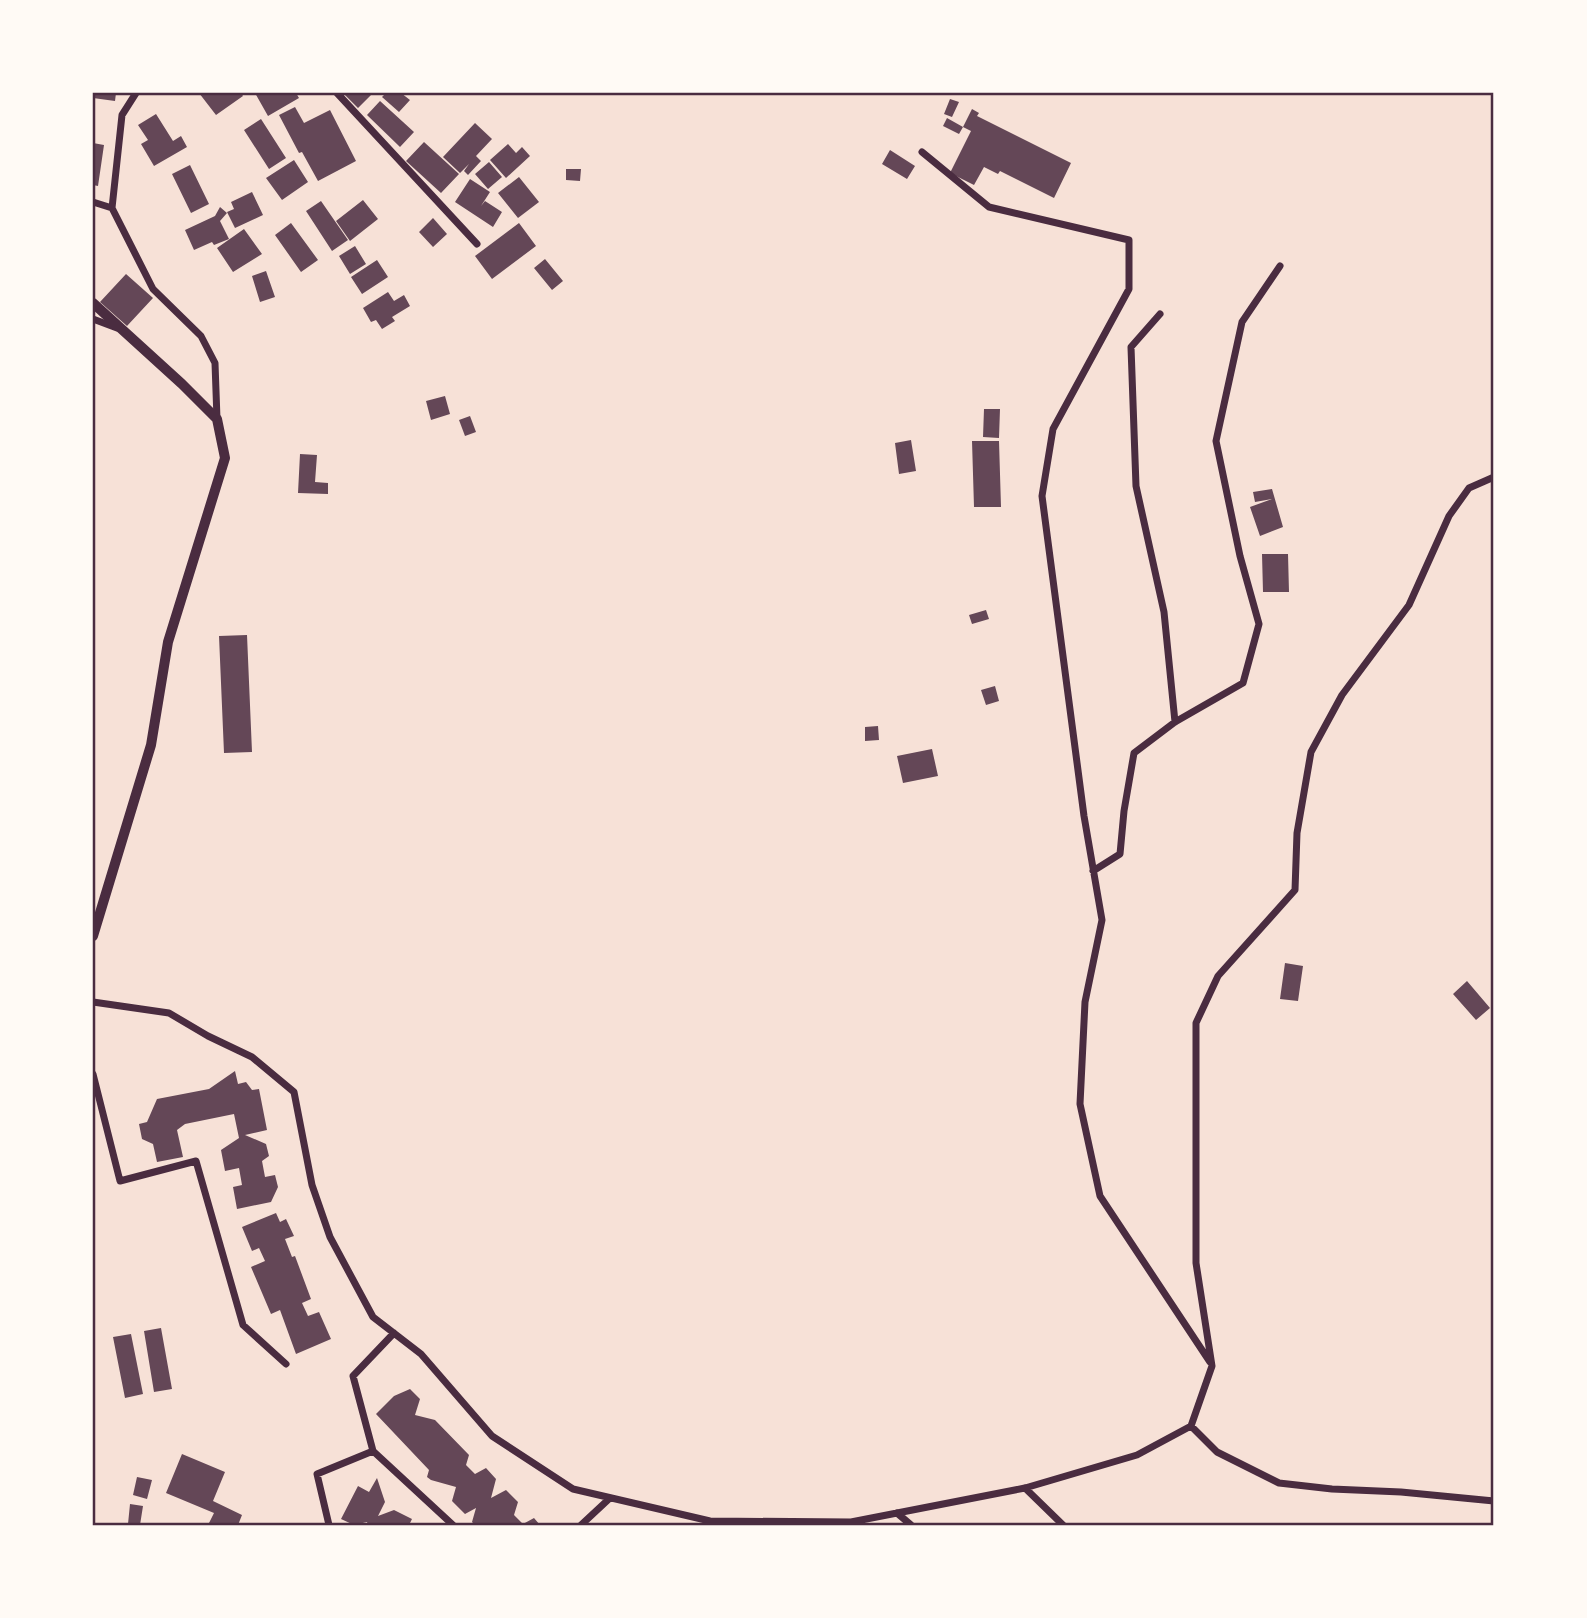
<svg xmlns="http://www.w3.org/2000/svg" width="1587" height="1618" font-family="'Noto Serif',serif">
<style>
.building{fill:#644757}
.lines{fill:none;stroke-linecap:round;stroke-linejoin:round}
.minor{stroke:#4a2c40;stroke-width:7}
.secondary{stroke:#4a2c40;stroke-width:10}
.neatline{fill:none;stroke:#4a2c40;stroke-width:2.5}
</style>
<rect width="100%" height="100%" fill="#f7e1d7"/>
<path class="building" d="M 93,93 L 116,93 L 115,101 L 93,98 Z
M 199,93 L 241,93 L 243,96 L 216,115 Z
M 255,93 L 296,93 L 299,98 L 268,116 Z
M 343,93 L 369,93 L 371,95 L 358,108 Z
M 386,93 L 401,93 L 410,100 L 399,112 L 382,97 Z
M 950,99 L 959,102 L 952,117 L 944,114 Z
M 380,101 L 414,132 L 400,147 L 367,115 Z
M 295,107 L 304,123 L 330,110 L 356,161 L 318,181 L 302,152 L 299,153 L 279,115 Z
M 972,109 L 979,113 L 977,116 L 1071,163 L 1054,198 L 1000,171 L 998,174 L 984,167 L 974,185 L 950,173 L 971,131 L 963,127 Z
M 156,114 L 173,141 L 181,136 L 187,147 L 154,166 L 141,144 L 148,140 L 138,125 Z
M 947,118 L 963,127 L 959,134 L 943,126 Z
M 261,119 L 286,158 L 269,169 L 244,130 Z
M 475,123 L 492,139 L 476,156 L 481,161 L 468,175 L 464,171 L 469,164 L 460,173 L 443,157 Z
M 424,142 L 459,174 L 441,193 L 406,161 Z
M 93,143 L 104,145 L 98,186 L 93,185 Z
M 508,144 L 516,153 L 522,147 L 530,156 L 506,178 L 490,160 Z
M 890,150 L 915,166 L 907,179 L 882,164 Z
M 294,160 L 308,182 L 282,200 L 266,178 Z
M 489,162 L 502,177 L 488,189 L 475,174 Z
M 190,165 L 209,204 L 191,213 L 172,174 Z
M 566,169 L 581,169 L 580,181 L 566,180 Z
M 519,177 L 539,202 L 518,218 L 498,193 Z
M 470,179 L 490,192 L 481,206 L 485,201 L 502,212 L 493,227 L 455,202 Z
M 252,192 L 263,215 L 235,228 L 227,212 L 234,209 L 231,202 Z
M 363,200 L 378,219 L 350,241 L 336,221 Z
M 321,201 L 348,240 L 332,251 L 306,211 Z
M 220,207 L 227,213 L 220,221 L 229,239 L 214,245 L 212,242 L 194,250 L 185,230 L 215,216 Z
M 433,218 L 447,234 L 433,247 L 419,232 Z
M 291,223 L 318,260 L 301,272 L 275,235 Z
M 519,223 L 536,246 L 492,279 L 475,256 Z
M 244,229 L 262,254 L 233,272 L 217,248 Z
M 355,246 L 366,264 L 350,274 L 339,256 Z
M 545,259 L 563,281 L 552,290 L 534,268 Z
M 377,260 L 388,277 L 362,294 L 351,277 Z
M 266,271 L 275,297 L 260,302 L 252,276 Z
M 126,274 L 153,298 L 127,326 L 100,302 Z
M 388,292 L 394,301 L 404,295 L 410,306 L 392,317 L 395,321 L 382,329 L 376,320 L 371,322 L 363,308 Z
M 445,396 L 450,414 L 431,420 L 426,401 Z
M 984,409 L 1000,409 L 999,438 L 983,437 Z
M 470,416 L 476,432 L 465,436 L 459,420 Z
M 911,440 L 916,471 L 899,474 L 895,443 Z
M 972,441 L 999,441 L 1001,507 L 974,507 Z
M 300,454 L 317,455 L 315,482 L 328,483 L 328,494 L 298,493 Z
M 1272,489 L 1283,527 L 1260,536 L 1250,507 L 1272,499 L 1255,502 L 1253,492 Z
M 1262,554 L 1288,554 L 1289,592 L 1263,592 Z
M 986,610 L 989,619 L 972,624 L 969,615 Z
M 247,635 L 252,752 L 224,753 L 219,636 Z
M 995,686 L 999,701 L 986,705 L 981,690 Z
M 878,726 L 879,740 L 865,741 L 865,727 Z
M 932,749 L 938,776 L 903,783 L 897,756 Z
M 1285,963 L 1303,966 L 1298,1001 L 1280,999 Z
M 1467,981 L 1490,1008 L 1476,1020 L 1453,994 Z
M 235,1071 L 238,1084 L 246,1082 L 252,1090 L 259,1089 L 267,1130 L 245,1135 L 266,1144 L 269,1156 L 262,1161 L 265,1177 L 275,1175 L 278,1187 L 271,1202 L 237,1209 L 233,1187 L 242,1185 L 239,1168 L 225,1171 L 221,1150 L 239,1138 L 234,1114 L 185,1124 L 177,1130 L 183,1157 L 157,1162 L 153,1144 L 142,1139 L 139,1124 L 147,1122 L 157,1099 L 209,1089 Z
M 276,1213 L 280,1222 L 286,1219 L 294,1236 L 285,1239 L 292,1257 L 295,1256 L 311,1299 L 302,1303 L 308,1316 L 319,1312 L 331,1339 L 296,1354 L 280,1310 L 271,1314 L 251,1267 L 265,1261 L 259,1248 L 252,1251 L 242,1227 Z
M 161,1328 L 172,1389 L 154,1392 L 144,1331 Z
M 131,1334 L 143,1394 L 125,1398 L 113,1337 Z
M 410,1389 L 420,1399 L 415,1415 L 435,1420 L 469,1455 L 466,1465 L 475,1474 L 486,1468 L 496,1479 L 491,1498 L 506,1490 L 518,1502 L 514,1515 L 523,1524 L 534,1518 L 540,1525 L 475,1525 L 472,1522 L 476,1508 L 465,1514 L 452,1501 L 456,1487 L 431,1480 L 427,1477 L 429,1470 L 376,1414 L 394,1396 Z
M 182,1454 L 225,1472 L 213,1501 L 242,1515 L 238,1525 L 208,1525 L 214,1513 L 166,1493 Z
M 137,1477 L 152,1480 L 147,1499 L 133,1495 Z
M 377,1478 L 385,1502 L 378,1516 L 394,1510 L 412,1519 L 409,1525 L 368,1525 L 367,1522 L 354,1525 L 341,1519 L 358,1486 L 369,1492 Z
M 130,1504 L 143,1506 L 140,1525 L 128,1524 Z"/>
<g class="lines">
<path class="minor" d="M 136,93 L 122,115 L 112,208 L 153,289 L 201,336 L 215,363 L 217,419
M 337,93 L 477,244
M 922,152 L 989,207 L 1129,240 L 1129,289 L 1053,429 L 1042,496 L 1084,816 L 1102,920 L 1085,1002 L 1080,1104 L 1100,1196 L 1210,1362
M 93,202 L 112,208
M 1160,314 L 1131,347 L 1136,486 L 1164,612 L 1175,722
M 93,319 L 117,328
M 1093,871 L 1120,854 L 1124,811 L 1134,753 L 1175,722 L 1243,683 L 1259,624 L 1240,556 L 1216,441 L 1242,322 L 1280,266
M 93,1002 L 169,1013 L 208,1036 L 252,1057 L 294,1092 L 312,1185 L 330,1237 L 373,1317 L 421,1354 L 492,1436 L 573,1489 L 710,1521 L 851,1522 L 1025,1488 L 1137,1455 L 1191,1426 L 1212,1366 L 1196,1263 L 1196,1023 L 1218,976 L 1295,890 L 1297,833 L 1311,752 L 1342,695 L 1409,605 L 1449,516 L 1469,488 L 1494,477
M 93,1074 L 120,1181 L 196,1161 L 243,1325 L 286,1364
M 394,1333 L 353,1376 L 373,1451 L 453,1525
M 1191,1426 L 1217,1452 L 1279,1483 L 1332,1489 L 1401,1492 L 1494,1501
M 1025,1488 L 1063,1525
M 897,1513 L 911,1525
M 329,1525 L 317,1474 L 373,1451
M 581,1525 L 610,1498"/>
<path class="secondary" d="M 93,303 L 182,384 L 217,419 L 225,458 L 168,642 L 151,745 L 93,936"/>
</g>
<rect width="1587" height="1618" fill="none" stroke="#fffaf5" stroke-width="189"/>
<rect x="94" y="94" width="1398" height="1430" class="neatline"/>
</svg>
